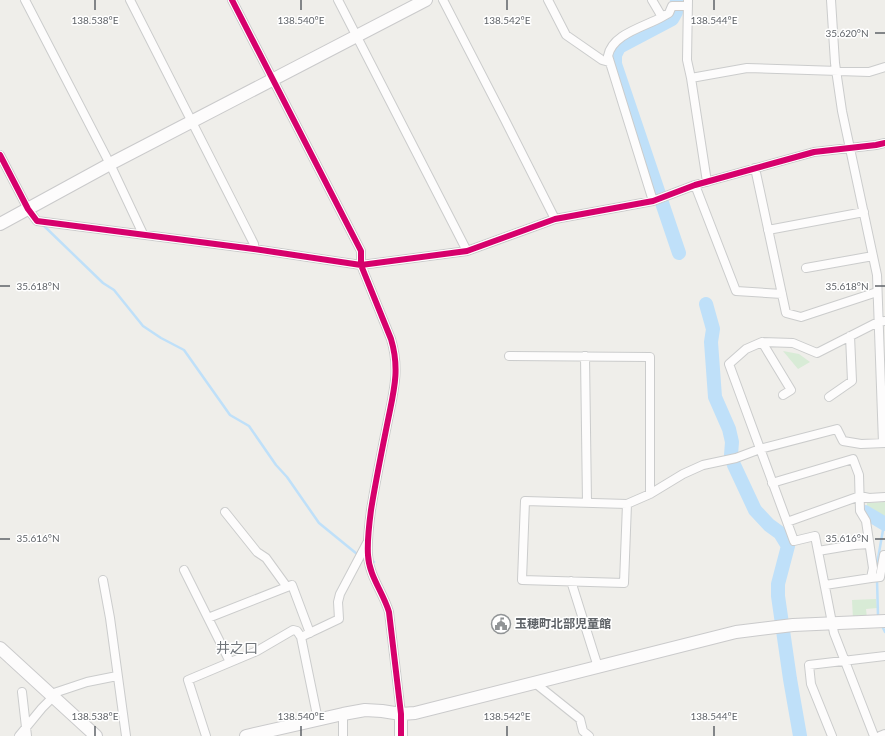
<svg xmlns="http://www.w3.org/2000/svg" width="885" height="736" font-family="Lato,'Noto Sans JP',sans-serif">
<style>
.green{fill:#d8ebd6}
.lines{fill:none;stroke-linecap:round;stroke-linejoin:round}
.stream{stroke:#bfe0f9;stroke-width:2.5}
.river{stroke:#bfe0f9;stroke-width:14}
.street-casing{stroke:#cbcccc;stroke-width:10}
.secondary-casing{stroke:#cacacb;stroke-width:14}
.street{stroke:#fdfcfc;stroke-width:8}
.secondary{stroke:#fdfcfc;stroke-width:12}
.cycleway-casing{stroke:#fff;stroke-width:8}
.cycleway{stroke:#d6006c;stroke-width:6}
.ticks{fill:none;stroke:#5f6368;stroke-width:1.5}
.labels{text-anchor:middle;stroke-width:3;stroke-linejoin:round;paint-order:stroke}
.poi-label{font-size:12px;font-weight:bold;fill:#5f6368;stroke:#fff;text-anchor:start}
.quarter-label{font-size:14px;fill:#70757a;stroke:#fff}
.ticks-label{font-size:10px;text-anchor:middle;fill:#5f6368;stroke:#fff;stroke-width:3;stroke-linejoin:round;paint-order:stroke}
</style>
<rect width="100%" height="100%" fill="#efeeea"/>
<path class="green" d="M 783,351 L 799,354 L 810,362 L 798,369 Z
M 885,502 L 885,522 L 867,512 L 867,503 Z
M 876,599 L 877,608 L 866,609 L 867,618 L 853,619 L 852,600 Z"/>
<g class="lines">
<path class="stream" d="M 42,224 L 103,283 L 114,290 L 143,326 L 161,338 L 184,350 L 230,415 L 249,426 L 276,465 L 287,477 L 319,523 L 357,554 L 374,562
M 876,570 L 883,530 L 885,525
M 877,580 L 878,615
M 882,626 L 885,632"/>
<path class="river" d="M 677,0 L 676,12 L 672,19 L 619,47 L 615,55 L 615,64 L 679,253
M 706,304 L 713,329 L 711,342 L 715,397 L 729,429 L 732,442 L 731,455 L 734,465 L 755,510 L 769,525 L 780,533 L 788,546 L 778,584 L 778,596 L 790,679 L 800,736
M 865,512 L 885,524"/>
<defs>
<path id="street" d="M 25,0 L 110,164 L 143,234
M 130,0 L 254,244 L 254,249
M 232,0 L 361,251 L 361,265 L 363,270 L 391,339 C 400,369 394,390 388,420 C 382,450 376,479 371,510 C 369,525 367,540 368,555 C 369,576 383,592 389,612 L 401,714
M 338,0 L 467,251
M 443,0 L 505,120 L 555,219
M 548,0 L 566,35 L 602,60 L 609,62
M 652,0 L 662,17
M 688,0 L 687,60 L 691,78 L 707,182
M 831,0 L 835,63 L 842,111 L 877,275 L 883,443
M 691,78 L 747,68 L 869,72 L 885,67
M 0,155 L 28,209 L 37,221 L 254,249 L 361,265 L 467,251 L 555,219 L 653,201 L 695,185 L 814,152 L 876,145 L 885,143
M 755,168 L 786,313 L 801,317 L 877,292
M 695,185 L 736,291 L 782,294
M 653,201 L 608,56 C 612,34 644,27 662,17 L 669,13 L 672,6 L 688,6
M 768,230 L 864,212
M 806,268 L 873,256
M 762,342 L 791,390 L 783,395
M 509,356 L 650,357 L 650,494
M 585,356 L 587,503
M 829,397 L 852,381 L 850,336
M 772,483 L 853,459 L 859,475 L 860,511 L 866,521 L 873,568 L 871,578 L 825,585
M 627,504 L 624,583 L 522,580 L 525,501 L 627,504 L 650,494 L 683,474 L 703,465 L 736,458 L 760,449 L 837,429 L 843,441 L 861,444 L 885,443
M 225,512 L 257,552 L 266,558 L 287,587
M 787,522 L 860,496 L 869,498 L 885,497
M 818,551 L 854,545 L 869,544
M 184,570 L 230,662
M 871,578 L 880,577 L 884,555 L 885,555
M 103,580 L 110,618 L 126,736
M 571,581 L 598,667
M 208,618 L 292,585 L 310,633
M 535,683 L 580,719 L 583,731 L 589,736
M 22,692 L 27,736
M 51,694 L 87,682 L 117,676
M 318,720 L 301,637 L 339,619 L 338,602 L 340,594 L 367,543
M 19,736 L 42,708 L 53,697
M 206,736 L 188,680 L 257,651 L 293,630 L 297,631 L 301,637
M 343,736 L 343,714
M 832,736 L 811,684 L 809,665 L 885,656
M 874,736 L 834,633 L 815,536 L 794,541 L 729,364 L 746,349 L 762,342 L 793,343 L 817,353 L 878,322 L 885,321
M 880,736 L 885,734"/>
<path id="secondary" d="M 0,224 L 110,164 L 426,0
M 0,648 L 96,736
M 246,736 L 343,714 L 365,710 L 382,711 L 401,714 L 415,713 L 736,632 L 793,625 L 885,621
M 401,736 L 401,714"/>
</defs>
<use href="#street" class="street-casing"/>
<use href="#secondary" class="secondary-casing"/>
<use href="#street" class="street"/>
<use href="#secondary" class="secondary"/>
<defs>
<path id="cycleway" d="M 232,0 L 361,251 L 361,265 L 363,270 L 391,339 C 400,369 394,390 388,420 C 382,450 376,479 371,510 C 369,525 367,540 368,555 C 369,576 383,592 389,612 L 401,714 L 401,736
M 0,155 L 28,209 L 37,221 L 254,249 L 361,265 L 467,251 L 555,219 L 653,201 L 695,185 L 814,152 L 876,145 L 885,143"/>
</defs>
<use href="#cycleway" class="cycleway-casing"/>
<use href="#cycleway" class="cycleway"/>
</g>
<path class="ticks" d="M 95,0 L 95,10M 301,0 L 301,10M 507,0 L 507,10M 714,0 L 714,10M 875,33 L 885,33M 0,286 L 10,286M 875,286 L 885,286M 0,539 L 10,539M 875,539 L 885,539M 95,726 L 95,736M 301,726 L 301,736M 507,726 L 507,736M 714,726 L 714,736"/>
<defs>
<symbol id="civic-ring" viewBox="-11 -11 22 22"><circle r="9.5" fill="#fff" stroke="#919496" stroke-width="1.5"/><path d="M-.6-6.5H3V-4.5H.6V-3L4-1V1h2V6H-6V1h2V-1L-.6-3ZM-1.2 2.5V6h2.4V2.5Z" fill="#919496"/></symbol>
</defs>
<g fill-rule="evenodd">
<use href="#civic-ring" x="490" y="613" width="22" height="22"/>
</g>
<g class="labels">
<g class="poi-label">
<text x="515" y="628">玉穂町北部児童館</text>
</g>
<g class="quarter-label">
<text x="237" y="653">井之口</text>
</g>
</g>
<g class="ticks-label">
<text x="95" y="24">138.538°E</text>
<text x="301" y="24">138.540°E</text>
<text x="507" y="24">138.542°E</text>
<text x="714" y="24">138.544°E</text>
<text x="847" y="37">35.620°N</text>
<text x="38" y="290">35.618°N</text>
<text x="847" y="290">35.618°N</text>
<text x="38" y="542">35.616°N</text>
<text x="847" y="542">35.616°N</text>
<text x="95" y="720">138.538°E</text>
<text x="301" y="720">138.540°E</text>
<text x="507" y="720">138.542°E</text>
<text x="714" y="720">138.544°E</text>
</g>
</svg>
